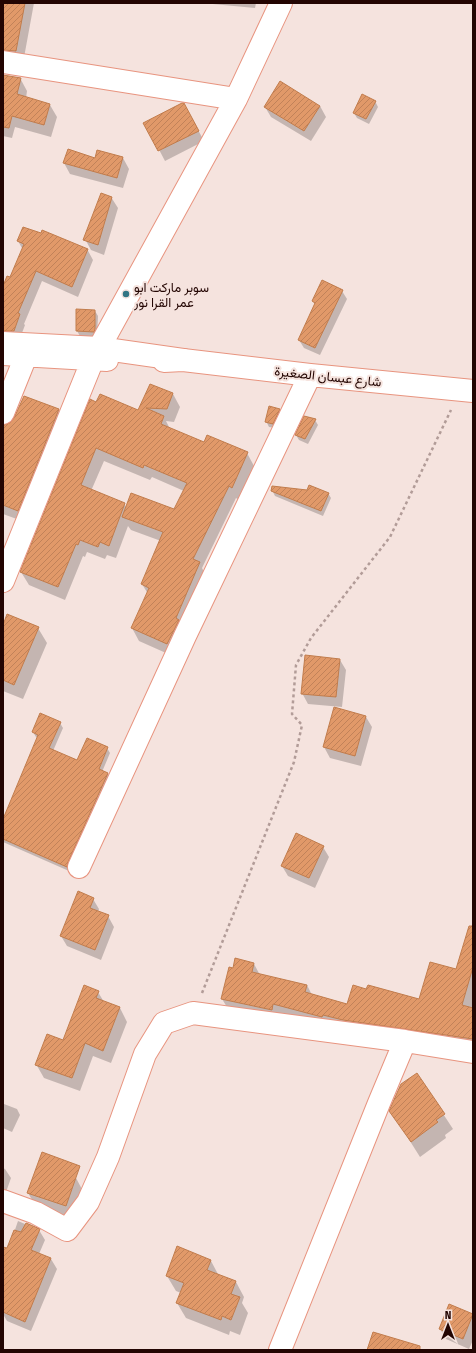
<svg xmlns="http://www.w3.org/2000/svg" width="476" height="1353" font-family="'Fira Sans Condensed',Vazirmatn,sans-serif">
<style>
.shadow{fill:#0003;fill-rule:evenodd}
.building{fill:url(#building-hatch);stroke:#c17c4c}
.lines{fill:none;stroke-linecap:round;stroke-linejoin:round}
.minor-casing{stroke:#e8947f;stroke-width:24}
.major-casing{stroke:#e8947f;stroke-width:24}
.path{stroke:#b29c98;stroke-width:2.5;stroke-dasharray:3 3;stroke-linecap:butt}
.minor{stroke:#fff;stroke-width:22}
.major{stroke:#fff;stroke-width:22}
.poi-dot{fill:#317685;stroke:#f5e3de;stroke-width:1.5}
.labels{text-anchor:middle;stroke-width:4;stroke-linejoin:round;paint-order:stroke}
.poi-label{font-size:13px;fill:#230502;stroke:#f5e3de;text-anchor:start}
.street-label{font-size:13px;fill:#230502;stroke:#f5e3de}
</style>
<defs>
<pattern id="building-hatch" width="6" height="6" patternUnits="userSpaceOnUse"><rect width="6" height="6" fill="#e19969"/><path d="M-1 1l2-2M0 6l6-6M5 7l2-2" fill="none" stroke="#c18259"/></pattern>
</defs>
<rect width="100%" height="100%" fill="#f5e3de"/>
<path class="shadow" d="M 3,3 L 34,3 L 23,63 L 3,64 Z
M 202,3 L 256,3 L 255,8 Z
M 3,76 L 20,78 L 27,91 L 26,98 L 50,105 L 57,117 L 51,137 L 15,127 L 12,138 L 3,136 Z
M 375,101 L 378,107 L 369,124 L 357,118 L 354,113 Z
M 320,106 L 326,117 L 311,141 L 271,117 L 265,107 Z
M 190,115 L 204,141 L 165,161 L 145,123 Z
M 98,151 L 123,158 L 129,169 L 123,188 L 70,174 L 64,163 L 95,159 Z
M 111,197 L 118,208 L 104,255 L 91,250 L 85,239 Z
M 18,241 L 87,249 L 93,260 L 78,297 L 42,281 L 24,324 L 25,325 L 19,341 L 3,340 L 3,288 L 11,278 L 23,250 Z
M 342,291 L 347,299 L 320,355 L 304,348 L 299,340 L 315,305 L 313,301 Z
M 77,310 L 95,311 L 98,316 L 97,337 L 80,336 L 77,331 Z
M 151,385 L 173,394 L 180,407 L 174,422 L 166,421 L 170,429 L 205,443 L 247,453 L 254,466 L 239,500 L 236,498 L 202,568 L 206,576 L 175,657 L 139,641 L 132,628 L 148,594 L 142,584 L 161,541 L 131,530 L 128,526 L 116,558 L 107,555 L 105,559 L 87,552 L 85,557 L 83,556 L 65,600 L 29,585 L 21,572 L 96,403 L 139,412 ZM 104,461 L 150,480 L 152,477 L 184,491 L 175,510 L 127,508 L 124,504 L 91,491 Z
M 58,410 L 65,422 L 25,522 L 3,514 L 3,426 Z
M 279,410 L 282,415 L 276,428 L 269,427 L 266,421 Z
M 315,420 L 318,425 L 308,444 L 299,440 L 296,435 Z
M 272,490 L 328,493 L 331,498 L 323,516 L 275,496 Z
M 3,628 L 38,628 L 47,643 L 23,699 L 3,691 Z
M 340,660 L 346,670 L 342,707 L 308,704 L 302,693 Z
M 366,717 L 372,727 L 361,766 L 330,758 L 324,747 Z
M 60,723 L 63,728 L 53,751 L 78,761 L 107,748 L 110,753 L 102,772 L 108,774 L 111,779 L 69,871 L 3,842 L 3,821 L 38,738 L 36,737 L 33,732 Z
M 323,847 L 329,857 L 315,888 L 288,876 L 282,866 Z
M 93,899 L 99,909 L 98,912 L 108,916 L 114,927 L 101,960 L 67,946 L 61,936 Z
M 473,953 L 473,1051 L 230,1012 L 222,999 L 234,969 L 254,964 L 260,975 L 307,985 L 312,995 L 348,1005 L 367,990 L 420,1001 L 457,971 Z
M 98,992 L 104,1002 L 120,1008 L 127,1022 L 111,1063 L 93,1056 L 80,1091 L 44,1078 L 36,1064 L 63,1042 Z
M 417,1074 L 453,1129 L 445,1135 L 446,1138 L 420,1157 L 391,1111 Z
M 4,1104 L 17,1109 L 20,1115 L 12,1132 L 3,1128 Z
M 3,1168 L 5,1169 L 11,1178 L 6,1192 L 3,1191 Z
M 76,1178 L 84,1193 L 74,1221 L 37,1208 L 28,1193 Z
M 18,1221 L 39,1230 L 45,1240 L 39,1254 L 51,1259 L 57,1269 L 31,1331 L 7,1321 L 3,1314 L 3,1248 L 8,1250 Z
M 211,1261 L 219,1276 L 236,1282 L 244,1297 L 242,1303 L 248,1313 L 240,1335 L 230,1331 L 229,1335 L 186,1318 L 177,1303 L 181,1293 L 176,1291 L 167,1276 Z
M 450,1305 L 473,1315 L 473,1340 L 469,1349 L 446,1339 L 440,1329 Z"/>
<path class="building" d="M 3,3 L 25,3 L 16,51 L 3,50 Z
M 3,75 L 21,78 L 17,94 L 50,104 L 44,125 L 12,116 L 9,128 L 3,127 Z
M 280,81 L 320,106 L 304,131 L 264,107 Z
M 362,94 L 376,101 L 366,119 L 353,113 Z
M 182,103 L 184,103 L 199,131 L 158,151 L 143,123 Z
M 68,149 L 95,158 L 97,150 L 123,157 L 117,178 L 63,163 Z
M 101,193 L 112,197 L 98,245 L 83,240 Z
M 23,227 L 41,233 L 42,230 L 88,249 L 72,287 L 36,271 L 18,313 L 20,314 L 14,331 L 3,331 L 3,286 L 7,276 L 10,277 L 24,244 L 17,241 Z
M 322,280 L 343,290 L 315,348 L 298,340 L 315,303 L 312,301 Z
M 76,309 L 95,310 L 95,329 L 94,332 L 76,331 Z
M 150,384 L 173,393 L 167,409 L 146,408 L 164,416 L 161,424 L 204,442 L 207,435 L 248,452 L 232,488 L 229,486 L 193,559 L 200,562 L 176,618 L 179,620 L 167,644 L 131,628 L 149,588 L 141,584 L 163,532 L 122,517 L 131,493 L 174,509 L 187,483 L 144,465 L 143,468 L 96,448 L 81,485 L 125,503 L 109,546 L 100,542 L 98,547 L 80,540 L 78,545 L 76,544 L 58,587 L 20,572 L 90,399 L 96,402 L 100,394 L 138,410 Z
M 24,396 L 59,409 L 18,511 L 3,505 L 3,427 L 4,425 L 10,423 L 14,418 Z
M 269,406 L 280,409 L 273,424 L 265,422 Z
M 304,416 L 316,419 L 305,439 L 295,435 Z
M 309,485 L 329,493 L 321,511 L 271,491 L 272,486 L 307,490 Z
M 7,614 L 39,627 L 14,685 L 3,680 L 3,625 Z
M 305,655 L 340,659 L 336,697 L 301,694 Z
M 334,707 L 366,716 L 355,756 L 323,747 Z
M 40,713 L 61,722 L 49,748 L 77,760 L 87,738 L 108,747 L 99,769 L 108,773 L 68,862 L 67,867 L 3,839 L 3,819 L 38,735 L 32,732 Z
M 296,833 L 324,846 L 309,878 L 281,866 Z
M 78,891 L 94,898 L 90,908 L 109,915 L 95,950 L 60,936 Z
M 469,926 L 473,926 L 473,967 L 462,1005 L 473,1008 L 473,1039 L 343,1020 L 323,1015 L 322,1017 L 273,1004 L 272,1010 L 221,999 L 229,967 L 233,968 L 235,958 L 254,963 L 252,972 L 307,985 L 305,992 L 347,1004 L 353,985 L 366,989 L 368,985 L 419,999 L 430,962 L 456,969 Z
M 84,985 L 99,991 L 96,998 L 120,1007 L 103,1051 L 85,1043 L 72,1078 L 35,1065 L 47,1034 L 63,1040 Z
M 417,1073 L 445,1114 L 436,1120 L 438,1122 L 411,1142 L 389,1111 L 401,1084 Z
M 42,1152 L 80,1166 L 66,1206 L 27,1193 Z
M 26,1223 L 40,1229 L 31,1250 L 51,1258 L 25,1322 L 3,1312 L 3,1247 L 7,1248 L 14,1230 L 21,1232 Z
M 177,1246 L 211,1260 L 207,1270 L 236,1281 L 231,1294 L 240,1297 L 231,1320 L 222,1316 L 221,1320 L 176,1303 L 184,1283 L 166,1276 Z
M 449,1304 L 473,1314 L 463,1339 L 439,1329 Z
M 373,1332 L 420,1346 L 420,1350 L 367,1350 Z"/>
<g class="lines">
<defs>
<path id="minor" d="M 3,62 L 236,99
M 3,354 L 107,360
M 164,361 L 183,360 L 310,375 L 473,391
M 3,413 L 26,356
M 3,581 L 93,359 L 236,99 L 281,3
M 79,867 L 185,636 L 310,375
M 3,1201 L 36,1213 L 67,1230 L 88,1202 L 108,1157 L 145,1054 L 164,1023 L 193,1013 L 405,1041 L 473,1052
M 280,1350 L 379,1103 L 405,1041"/>
<path id="major" d="M 3,343 L 99,348 L 183,360"/>
</defs>
<use href="#minor" class="minor-casing"/>
<use href="#major" class="major-casing"/>
<path class="path" d="M 202,993 L 294,762 L 302,725 L 292,714 L 296,665 L 311,638 L 390,537 L 451,410"/>
<use href="#minor" class="minor"/>
<use href="#major" class="major"/>
</g>
<circle class="poi-dot" cx="126" cy="294" r="4"/>
<g class="labels">
<g class="poi-label">
<text x="134" y="292">سوبر ماركت ابو<tspan x="134" dy="15">عمر القرا نور</tspan></text>
</g>
<g class="street-label">
<text transform="translate(328 376) rotate(6)" y="5">شارع عبسان الصغيرة</text>
</g>
</g>
<rect width="476" height="1353" fill="none" stroke="#230502" stroke-width="8"/>
<g transform="translate(448 1325)" stroke="#f5e3de" stroke-width="3" paint-order="stroke">
<path d="M0-3L7 15L0 10L-7 15Z" fill="#230502"/>
<text y="-6" font-size="11" font-weight="bold" text-anchor="middle" fill="#230502">N</text>
</g>
</svg>
